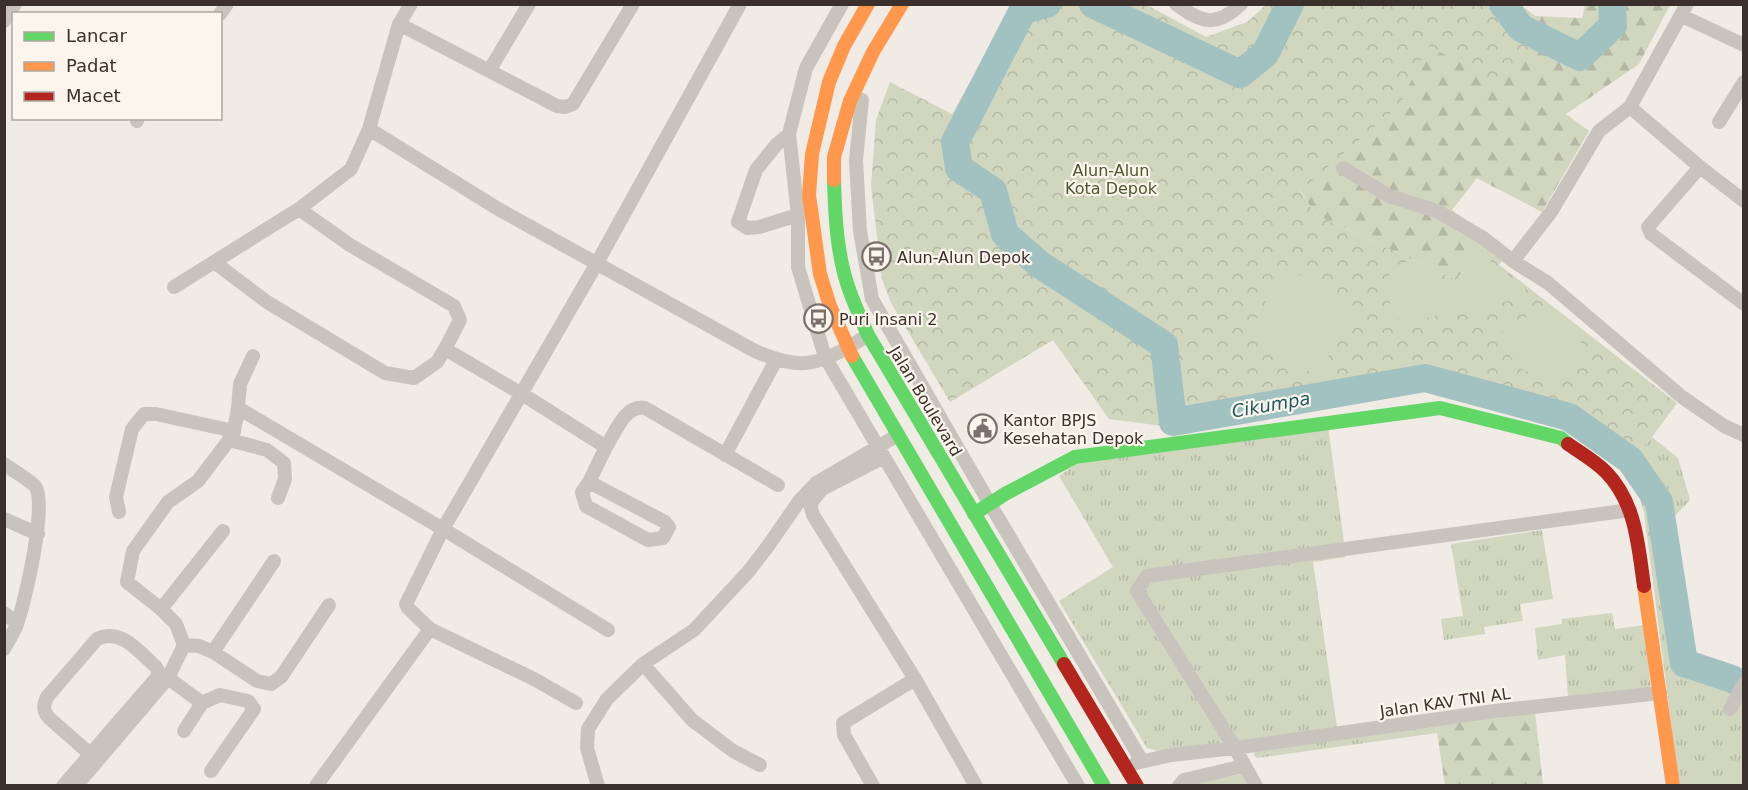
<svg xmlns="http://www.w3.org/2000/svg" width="1748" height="790" font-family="'DejaVu Sans',sans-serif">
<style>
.grass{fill:url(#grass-tufts)}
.forest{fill:url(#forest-firs)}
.park{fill:url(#park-crowns)}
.pitch{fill:#d1d6bf}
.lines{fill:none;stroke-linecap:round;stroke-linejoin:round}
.river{stroke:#a1c2c1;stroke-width:28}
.street{stroke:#c9c3be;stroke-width:14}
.fast{stroke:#63d668;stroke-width:14}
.slow{stroke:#ff974d;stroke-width:14}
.jam{stroke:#b3261e;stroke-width:14}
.labels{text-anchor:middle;stroke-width:4.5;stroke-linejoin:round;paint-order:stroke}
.park-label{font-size:16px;fill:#4a5a2e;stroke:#fbf5ee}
.poi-label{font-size:16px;fill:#3b302b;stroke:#fbf5ee;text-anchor:start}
.street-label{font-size:16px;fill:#3b302b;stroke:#fbf5ee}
.water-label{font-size:18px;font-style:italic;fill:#1f5a5e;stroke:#fbf5ee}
</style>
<defs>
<pattern id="grass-tufts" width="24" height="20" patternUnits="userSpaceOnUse" patternTransform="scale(1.5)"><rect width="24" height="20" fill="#d1d6bf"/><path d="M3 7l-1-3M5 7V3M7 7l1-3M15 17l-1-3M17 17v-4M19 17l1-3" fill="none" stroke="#b4b8a4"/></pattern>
<pattern id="forest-firs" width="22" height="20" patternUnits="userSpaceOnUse" patternTransform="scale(1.5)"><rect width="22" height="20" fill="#d1d6bf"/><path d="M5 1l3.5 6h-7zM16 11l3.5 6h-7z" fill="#b4b8a4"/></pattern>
<pattern id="park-crowns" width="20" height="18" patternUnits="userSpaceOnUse" patternTransform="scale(1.5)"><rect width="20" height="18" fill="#d1d6bf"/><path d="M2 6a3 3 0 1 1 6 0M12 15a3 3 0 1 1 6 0" fill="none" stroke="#b4b8a4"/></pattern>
</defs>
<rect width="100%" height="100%" fill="#f0ebe5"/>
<path class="grass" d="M 1328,426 L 1346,557 L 1313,562 L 1337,727 L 1162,752 L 1147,748 L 1059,601 L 1113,567 L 1059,476 L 1076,464 Z
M 1652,437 L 1678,458 L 1690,500 L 1669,522 L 1695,656 L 1728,664 L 1743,674 L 1743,785 L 1679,785 L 1644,512 L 1629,462 Z
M 1542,530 L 1553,599 L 1520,604 L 1523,621 L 1484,627 L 1485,634 L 1444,640 L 1441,619 L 1463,616 L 1451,544 Z
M 1612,613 L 1615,629 L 1644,625 L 1651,688 L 1568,698 L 1565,655 L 1538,660 L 1535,628 L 1562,624 L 1562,619 Z
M 1436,726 L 1437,733 L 1257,758 L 1254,755 L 1255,751 Z
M 1242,774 L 1248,786 L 1192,786 L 1193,784 Z"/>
<path class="forest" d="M 1585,5 L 1670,5 L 1639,64 L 1566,114 L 1589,131 L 1542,212 L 1477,178 L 1452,210 L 1508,252 L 1499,265 L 1479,249 L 1456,280 L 1316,215 L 1300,190 L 1398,106 L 1428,46 L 1539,49 L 1535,16 L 1582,18 Z
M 1535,712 L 1543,785 L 1445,785 L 1436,726 Z"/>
<path class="park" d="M 1014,5 L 1147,5 L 1206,37 L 1247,22 L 1266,5 L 1521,5 L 1535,16 L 1539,49 L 1496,81 L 1428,46 L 1399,106 L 1300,191 L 1316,215 L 1456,280 L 1479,249 L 1677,403 L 1652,437 L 1629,462 L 1567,419 L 1424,382 L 1323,393 L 1301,405 L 1171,427 L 1109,419 L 1053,340 L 950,402 L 891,303 L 882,279 L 871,186 L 876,120 L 890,82 L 952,114 Z"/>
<path class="pitch" d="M 1480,253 L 1526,289 L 1518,299 L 1406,322 L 1395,318 L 1384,283 L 1394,266 L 1405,262 L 1456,285 Z
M 1286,267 L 1356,307 L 1317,376 L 1246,336 Z
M 1542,305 L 1562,319 L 1579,335 L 1583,352 C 1580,356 1576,364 1572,367 C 1559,376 1540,378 1526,371 C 1511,365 1497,337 1505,323 L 1529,317 Z"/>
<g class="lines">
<path class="river" d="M 1047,4 L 1023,10 L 955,142 L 959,168 L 993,191 L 1005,234 L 1039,264 L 1164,345 L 1173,422 L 1425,378 L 1569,417 L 1630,460 L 1659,502 L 1684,663 L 1732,679 L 1744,686
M 1093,4 L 1240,74 L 1265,54 L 1290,4
M 1503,4 L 1521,28 L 1580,57 L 1613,25 L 1612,4"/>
<path class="street" d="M 842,4 L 806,68 L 789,134 L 798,215 L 798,267 L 825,357 L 1078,786
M 1176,4 C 1202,23 1216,28 1241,4
M 1687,4 L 1630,107 L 1599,131 L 1551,212 L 1513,261 L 1548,283 L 1682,397 L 1724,426 L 1744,435
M 220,14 L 227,4
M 1682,16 L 1744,45
M 4,21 L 15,4
M 399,24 L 557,106 L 565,107 L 573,104 L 633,4
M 489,71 L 529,4
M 862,100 L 856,160 L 860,231 L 872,299 L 990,504 L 1142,761
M 1630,107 L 1700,167 L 1744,201
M 137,121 L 138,118
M 1719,122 L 1744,82
M 369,129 L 500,210 L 755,351 C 771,358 795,366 812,362 C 832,358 851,346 868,335
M 789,134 L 776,145 L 756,170 L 738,222 L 747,228 L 759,227 L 798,215
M 1700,167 L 1648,227 L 1651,234 L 1744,304
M 1343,168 L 1389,196 L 1437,211 L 1482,237 L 1513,261
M 299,209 L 350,245 L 454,306 L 460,320 L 445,349 L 522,394 L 606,447 L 589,482 L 665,522 L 669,527 L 663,538 L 648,540 L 586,506 L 582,492 L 589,482
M 214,262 L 267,302 L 385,373 L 414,378 L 437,362 L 445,349
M 174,287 L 299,209 L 351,169 L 369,129 L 399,24 L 411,4
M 253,356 L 240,384 L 238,408 L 443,529 L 608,630
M 229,440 L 267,450 L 284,463 L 285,479 L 278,498
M 606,447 C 615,433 625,404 645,408 L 778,485
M 725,455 L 776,360
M 884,457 L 822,489 L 810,504 L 813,515 L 915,679 L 976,786
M 4,464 C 11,469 31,481 35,486 C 48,503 25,602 17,624 C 14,632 9,640 4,649
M 119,512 L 116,497 L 132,429 L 144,414 L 156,414 L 234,431
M 4,519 L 38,534
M 161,609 L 223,531
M 4,613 L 17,623
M 184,645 L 199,646 L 213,652 L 257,681 L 271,684 L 281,677 L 329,605
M 213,652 L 274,561
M 643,664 L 692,720 L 733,751 L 760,765
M 168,678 L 202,703 L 220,695 L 248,701 L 254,709 L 211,771
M 576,703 L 534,679 L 430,629 L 408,608 L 406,604 L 443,529 L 597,263 L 740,4
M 1730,709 L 1744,683
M 184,731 L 202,703
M 1136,763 L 1171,755 L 1235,748 L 1495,711 L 1660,693
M 63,786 L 158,676 L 158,671 L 156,667 C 140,653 121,627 97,639 L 47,697 C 43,706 43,711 49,718 L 89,753
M 76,786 L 168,678 L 184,645 L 176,624 L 161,609 L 127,582 L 133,551 L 168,502 L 198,481 L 229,440 L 234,431 L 238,408
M 316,786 L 430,629
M 598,786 L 587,748 L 588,729 L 607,699 L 643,664 L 694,630 L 748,572 L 768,546 L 800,500 L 816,483 L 898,435
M 873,786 L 844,735 L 843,723 L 915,679
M 1179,786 L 1184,780 L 1244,766
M 1256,786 L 1235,748 L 1137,591 L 1147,576 L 1630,510"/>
<path class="fast" d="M 834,180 C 835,217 837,257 850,292 C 855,306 862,321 868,335 L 1064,664
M 852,356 L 1104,786
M 974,514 L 1005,494 L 1075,457 L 1440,408 L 1561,438 L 1568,444"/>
<path class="slow" d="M 834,180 L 834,157 L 850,101 L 873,52 L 902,4
M 852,356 L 830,306 L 820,274 L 809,195 L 812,154 L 829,82 L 844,46 L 868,4
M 1644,586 L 1673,786"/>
<path class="jam" d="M 1568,444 C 1581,453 1595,461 1606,472 C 1636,503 1638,545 1644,586
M 1064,664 L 1137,786"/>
</g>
<defs>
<symbol id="bus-ring" viewBox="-11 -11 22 22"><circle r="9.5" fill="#fbf5ee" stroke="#7a716c" stroke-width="1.5"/><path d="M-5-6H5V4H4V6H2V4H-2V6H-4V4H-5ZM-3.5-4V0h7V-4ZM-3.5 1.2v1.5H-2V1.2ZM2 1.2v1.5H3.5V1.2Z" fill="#7a716c"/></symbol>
<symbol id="civic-ring" viewBox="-11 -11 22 22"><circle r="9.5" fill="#fbf5ee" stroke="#7a716c" stroke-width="1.5"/><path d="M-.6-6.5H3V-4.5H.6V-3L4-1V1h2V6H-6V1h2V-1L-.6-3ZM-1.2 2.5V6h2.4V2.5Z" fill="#7a716c"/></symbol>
</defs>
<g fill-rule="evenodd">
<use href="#bus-ring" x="860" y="240" width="33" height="33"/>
<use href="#bus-ring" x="802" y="302" width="33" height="33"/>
<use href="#civic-ring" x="966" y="412" width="33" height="33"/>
</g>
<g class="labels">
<g class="park-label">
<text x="1111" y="176">Alun-Alun<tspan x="1111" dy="18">Kota Depok</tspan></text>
</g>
<g class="poi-label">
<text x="897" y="263">Alun-Alun Depok</text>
<text x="839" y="325">Puri Insani 2</text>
<text x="1003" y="426">Kantor BPJS<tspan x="1003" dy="18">Kesehatan Depok</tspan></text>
</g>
<g class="street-label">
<text transform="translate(926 401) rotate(59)" y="6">Jalan Boulevard</text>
<text transform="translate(1445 702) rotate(-8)" y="6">Jalan KAV TNI AL</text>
</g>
<g class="water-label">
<text transform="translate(1271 405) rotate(-10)" y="6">Cikumpa</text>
</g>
</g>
<rect width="1748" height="790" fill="none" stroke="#3b302b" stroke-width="12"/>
<rect x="12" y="12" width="210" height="108" fill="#fbf5ee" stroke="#aea6a0" stroke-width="1.5"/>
<rect x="24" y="32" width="30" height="9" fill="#63d668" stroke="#aea6a0" stroke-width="1.5"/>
<text x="66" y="42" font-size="18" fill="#3b302b">Lancar</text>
<rect x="24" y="62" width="30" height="9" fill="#ff974d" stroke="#aea6a0" stroke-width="1.5"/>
<text x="66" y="72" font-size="18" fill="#3b302b">Padat</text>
<rect x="24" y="92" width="30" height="9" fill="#b3261e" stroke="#aea6a0" stroke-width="1.5"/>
<text x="66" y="102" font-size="18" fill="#3b302b">Macet</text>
</svg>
